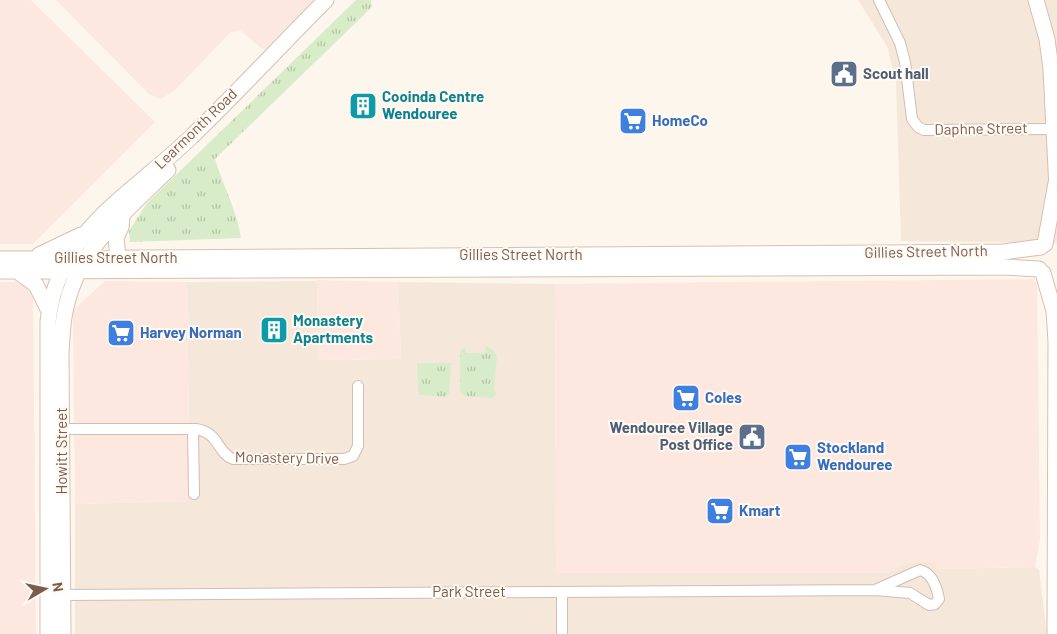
<svg xmlns="http://www.w3.org/2000/svg" width="1057" height="634" font-family="Barlow,sans-serif">
<style>
.residential{fill:#f5e8da}
.commercial{fill:#fde8e0}
.grass{fill:url(#grass-tufts)}
.lines{fill:none;stroke-linecap:round;stroke-linejoin:round}
.minor-casing{stroke:#d1beb0;stroke-width:12}
.secondary-casing{stroke:#d6c0b0;stroke-width:17}
.minor{stroke:#fff;stroke-width:10}
.secondary{stroke:#fff;stroke-width:15}
.labels{text-anchor:middle;stroke-width:4;stroke-linejoin:round;paint-order:stroke}
.service-label{font-size:15px;font-weight:bold;fill:#4e5e75;stroke:#fffaf3;text-anchor:start}
.culture-label{font-size:15px;font-weight:bold;fill:#0d838f;stroke:#fffaf3;text-anchor:start}
.shop-label{font-size:15px;font-weight:bold;fill:#366cbe;stroke:#fffaf3;text-anchor:start}
.street-label{font-size:15px;fill:#7a5c4d;stroke:#fffaf3}
</style>
<defs>
<pattern id="grass-tufts" width="24" height="20" patternUnits="userSpaceOnUse" patternTransform="scale(1.25)"><rect width="24" height="20" fill="#d8ecc9"/><path d="M3 7l-1-3M5 7V3M7 7l1-3M15 17l-1-3M17 17v-4M19 17l1-3" fill="none" stroke="#b4c2a5"/></pattern>
</defs>
<rect width="100%" height="100%" fill="#fdf6ec"/>
<path class="residential" d="M 858,0 L 1057,0 L 1057,243 L 901,241 L 896,83 L 887,46 Z
M 317,281 L 318,360 L 401,359 L 398,282 L 555,284 L 556,573 L 888,573 L 904,563 L 936,561 L 937,569 L 1035,567 L 1039,570 L 1047,634 L 75,634 L 75,504 L 190,501 L 187,282 Z"/>
<path class="commercial" d="M 0,0 L 31,0 L 155,122 L 33,244 L 0,244 Z
M 56,0 L 326,0 L 274,52 L 261,48 L 241,31 L 231,32 L 174,91 L 161,99 L 149,94 Z
M 1033,279 L 1037,285 L 1040,540 L 1035,567 L 937,569 L 935,561 L 904,563 L 888,573 L 556,573 L 555,284 Z
M 317,280 L 398,282 L 401,359 L 318,360 Z
M 105,281 L 187,282 L 190,501 L 75,504 L 73,310 Z
M 0,282 L 23,282 L 33,293 L 36,634 L 0,634 Z"/>
<path class="grass" d="M 356,0 L 371,0 L 372,7 L 215,159 C 223,186 237,211 241,238 L 130,242 L 129,231 L 147,203 Z
M 486,346 L 492,349 L 497,356 L 494,390 L 497,394 L 493,398 L 464,396 L 460,391 L 460,351 L 465,347 L 466,353 L 485,353 Z
M 417,363 L 451,363 L 449,394 L 445,397 L 420,395 L 418,390 Z"/>
<g class="lines">
<defs>
<path id="minor" d="M 879,0 L 900,43 L 905,62 L 912,119 L 918,127 L 924,130 L 1055,129
M 61,429 L 196,429 C 220,433 216,452 233,459 L 344,459 L 353,456 L 358,446 L 358,386
M 193,429 L 194,494
M 562,592 L 562,634
M 63,595 L 875,590 L 910,593 L 929,605 L 935,604 L 939,599 C 937,588 932,573 920,570 L 875,590"/>
<path id="secondary" d="M 1036,0 L 1047,39 L 1051,69 L 1057,189
M 1045,244 L 1056,183
M 39,255 L 81,235
M 118,257 L 116,238 L 121,227 L 122,218
M 0,259 L 884,253 L 1003,252 L 1041,247
M 0,271 L 1005,267 L 1039,269
M 17,271 L 36,285 L 49,311
M 1043,273 L 1054,311 L 1056,341 L 1055,634
M 48,634 L 48,322 C 57,231 131,195 190,138 C 237,93 280,46 326,0
M 63,634 L 61,354 C 62,338 62,323 66,307 C 78,249 127,210 168,170"/>
</defs>
<use href="#minor" class="minor-casing"/>
<use href="#secondary" class="secondary-casing"/>
<use href="#minor" class="minor"/>
<use href="#secondary" class="secondary"/>
</g>
<defs>
<symbol id="civic-square" viewBox="-11 -11 22 22"><rect x="-9" y="-9" width="18" height="18" rx="4" fill="#5c6f8a" stroke="#fffaf3"/><path d="M-.6-6.5H3V-4.5H.6V-3L4-1V1h2V6H-6V1h2V-1L-.6-3ZM-1.2 2.5V6h2.4V2.5Z" fill="#fff"/></symbol>
<symbol id="building-square" viewBox="-11 -11 22 22"><rect x="-9" y="-9" width="18" height="18" rx="4" fill="#0f9aa8" stroke="#fffaf3"/><path d="M-4-6H4V6H1V3H-1V6H-4ZM-2.5-4.3h1.7v1.8h-1.7ZM.8-4.3h1.7v1.8H.8ZM-2.5-1h1.7V.8h-1.7ZM.8-1h1.7V.8H.8Z" fill="#fff"/></symbol>
<symbol id="supermarket-square" viewBox="-11 -11 22 22"><rect x="-9" y="-9" width="18" height="18" rx="4" fill="#3f7fe0" stroke="#fffaf3"/><path d="M-6-5.5h2.5l.6 2H6L4.5 2H-2.5L-4.4-4H-6ZM-1.5 3.2a1.3 1.3 0 1 0 .1 0ZM3 3.2a1.3 1.3 0 1 0 .1 0Z" fill="#fff"/></symbol>
</defs>
<g fill-rule="evenodd">
<use href="#civic-square" x="828" y="58" width="32" height="32"/>
<use href="#building-square" x="347" y="90" width="32" height="32"/>
<use href="#supermarket-square" x="617" y="105" width="32" height="32"/>
<use href="#building-square" x="258" y="314" width="32" height="32"/>
<use href="#supermarket-square" x="105" y="317" width="32" height="32"/>
<use href="#supermarket-square" x="670" y="382" width="32" height="32"/>
<use href="#civic-square" x="736" y="421" width="32" height="32"/>
<use href="#supermarket-square" x="782" y="441" width="32" height="32"/>
<use href="#supermarket-square" x="704" y="495" width="32" height="32"/>
</g>
<g class="labels">
<g class="service-label">
<text x="863" y="79">Scout hall</text>
<text x="733" y="433" text-anchor="end">Wendouree Village<tspan x="733" dy="17">Post Office</tspan></text>
</g>
<g class="culture-label">
<text x="382" y="102">Cooinda Centre<tspan x="382" dy="17">Wendouree</tspan></text>
<text x="293" y="326">Monastery<tspan x="293" dy="17">Apartments</tspan></text>
</g>
<g class="shop-label">
<text x="652" y="126">HomeCo</text>
<text x="140" y="338">Harvey Norman</text>
<text x="705" y="403">Coles</text>
<text x="817" y="453">Stockland<tspan x="817" dy="17">Wendouree</tspan></text>
<text x="739" y="516">Kmart</text>
</g>
<g class="street-label">
<text transform="translate(196 129) rotate(-44)" y="5">Learmonth Road</text>
<text transform="translate(981 129) rotate(-1)" y="5">Daphne Street</text>
<text transform="translate(926 252) rotate(-1)" y="5">Gillies Street North</text>
<text x="521" y="260">Gillies Street North</text>
<text x="116" y="263">Gillies Street North</text>
<text transform="translate(62 451) rotate(-90)" y="5">Howitt Street</text>
<text transform="translate(287 458) rotate(1)" y="5">Monastery Drive</text>
<text x="469" y="597">Park Street</text>
</g>
</g>
<g transform="translate(45 589) rotate(81)" stroke="#fffaf3" stroke-width="4" paint-order="stroke">
<path d="M0-4L9 19L0 12L-9 19Z" fill="#7a5c4d"/>
<text y="-8" font-size="14" font-weight="bold" text-anchor="middle" fill="#7a5c4d">N</text>
</g>
</svg>
